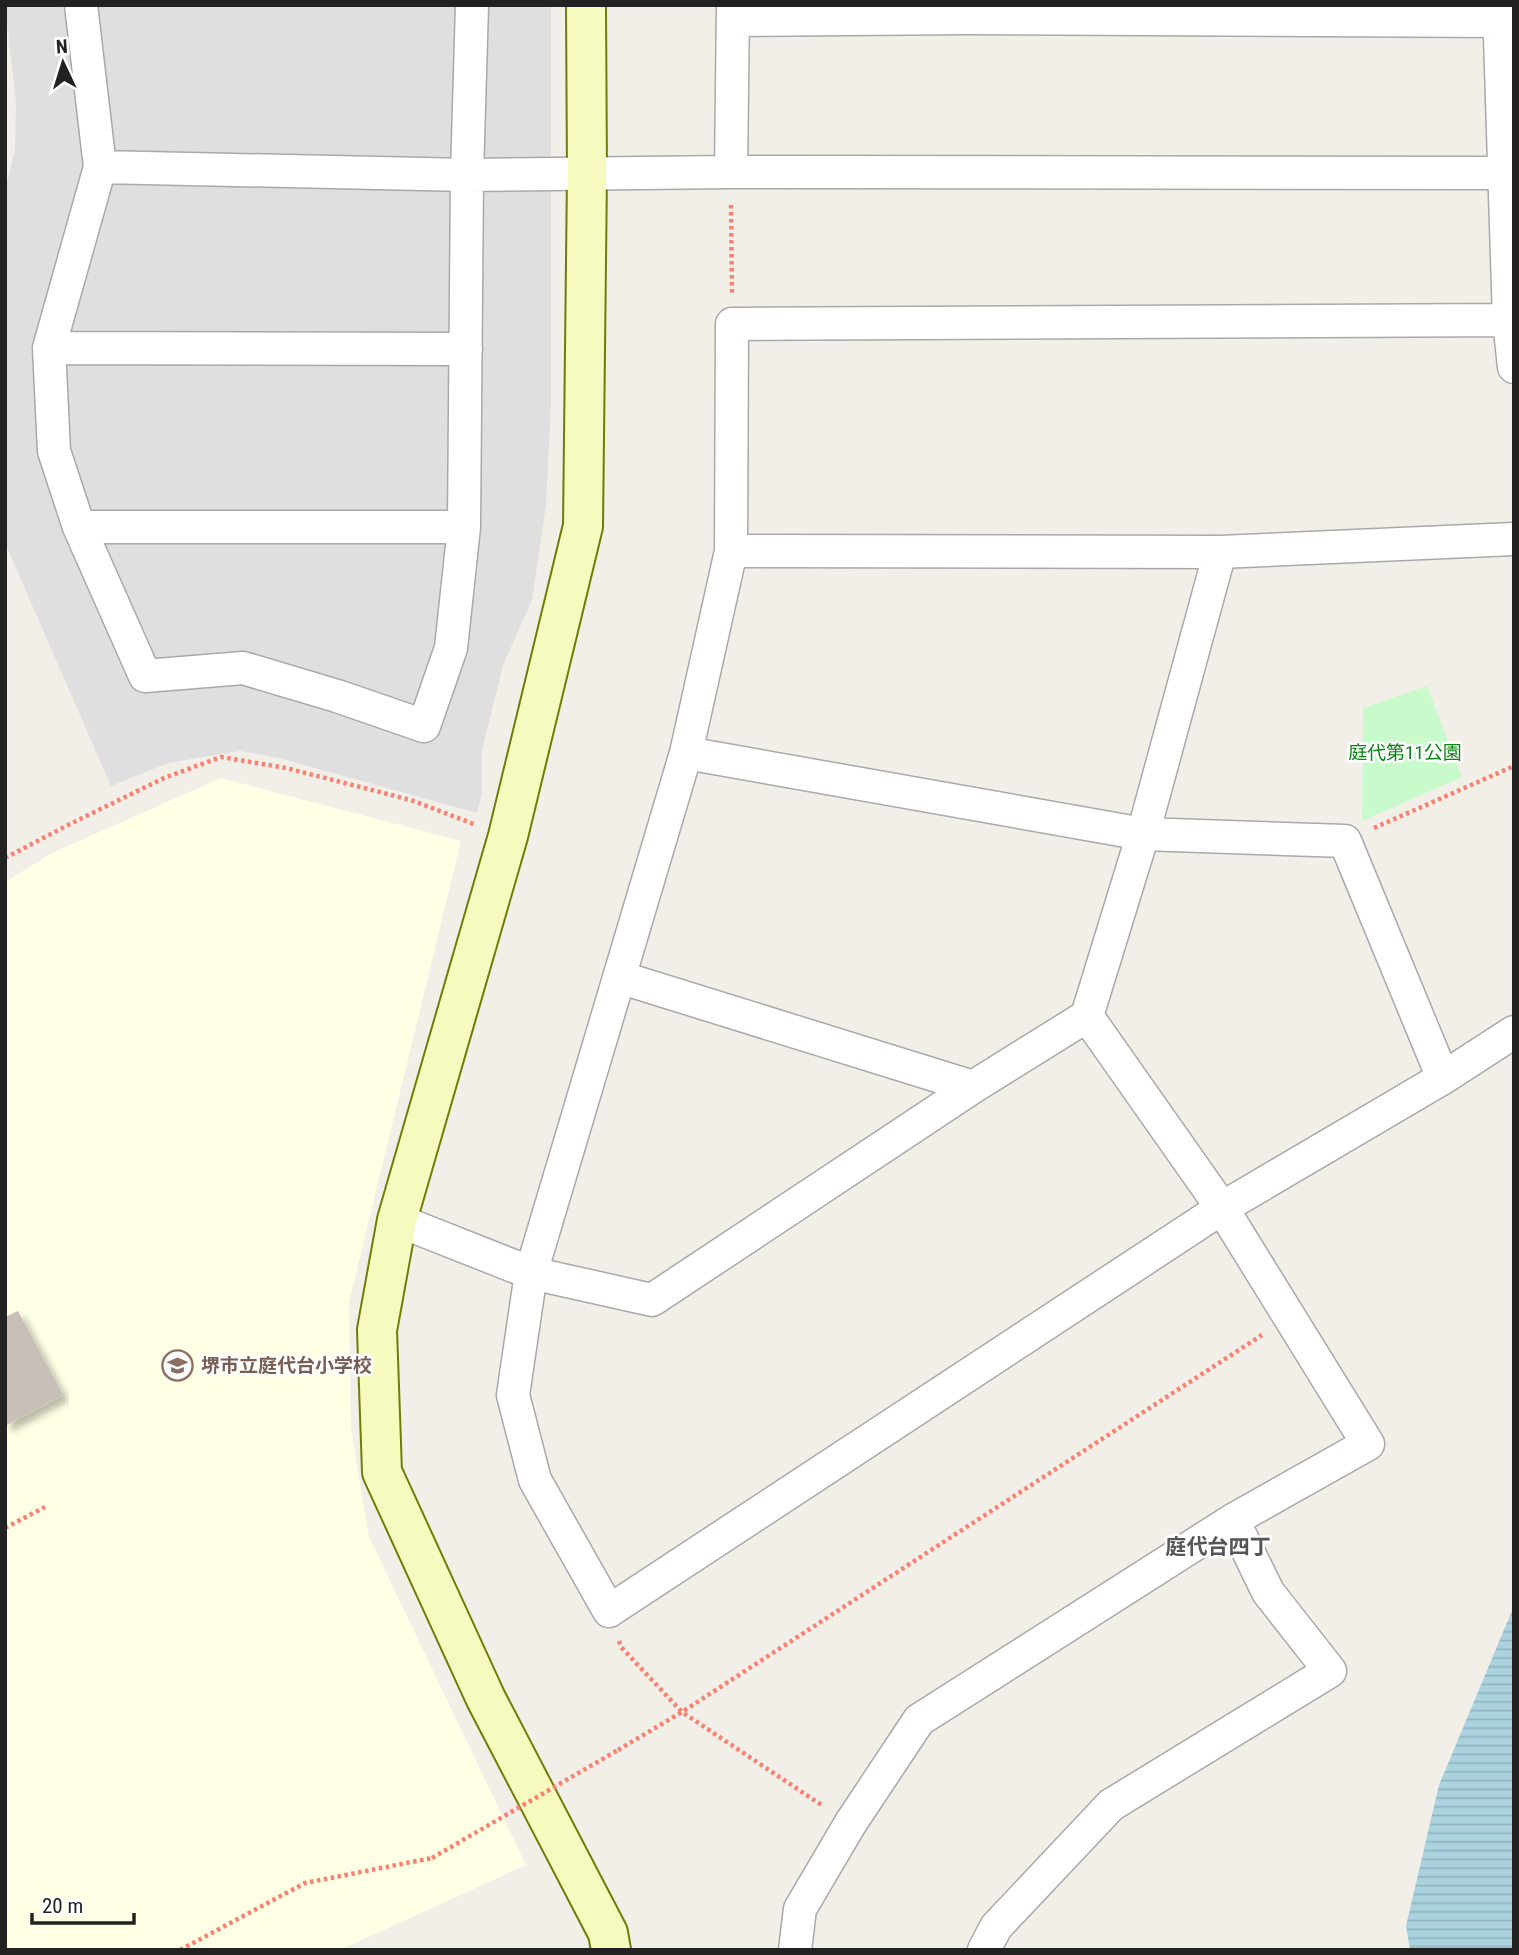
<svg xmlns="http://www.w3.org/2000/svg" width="1519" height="1955" font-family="'Roboto Condensed','Noto Sans JP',sans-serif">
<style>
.residential{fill:#e0dfdf}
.education{fill:#ffffe5}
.park{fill:#c8facc}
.water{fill:url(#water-rules)}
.building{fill:#c7bfb8;filter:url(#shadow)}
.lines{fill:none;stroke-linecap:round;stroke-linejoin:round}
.street-casing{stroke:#a9a9a9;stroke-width:35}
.secondary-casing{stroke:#707d05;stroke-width:42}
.path{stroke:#fa8072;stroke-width:4.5;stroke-dasharray:3.5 3.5;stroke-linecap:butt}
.street{stroke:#fff;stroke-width:32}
.secondary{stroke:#f7fabf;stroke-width:38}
.path-bridge{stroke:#fa8072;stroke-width:4.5;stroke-dasharray:3.5 3.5;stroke-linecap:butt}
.labels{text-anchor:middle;stroke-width:5;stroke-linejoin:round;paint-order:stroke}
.park-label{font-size:19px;fill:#0c8416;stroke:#fff}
.education-label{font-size:19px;font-weight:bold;fill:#785e54;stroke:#fff;text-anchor:start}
.neighbourhood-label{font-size:21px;font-weight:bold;fill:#555;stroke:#fff}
</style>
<defs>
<pattern id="water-rules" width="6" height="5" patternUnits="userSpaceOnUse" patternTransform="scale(1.75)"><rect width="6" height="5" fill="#aad3df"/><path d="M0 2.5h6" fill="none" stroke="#92b5bf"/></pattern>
<filter id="shadow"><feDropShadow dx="6" dy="6" stdDeviation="3.5" flood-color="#0004"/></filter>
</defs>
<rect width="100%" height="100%" fill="#f2efe9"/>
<path class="residential" d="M 5,5 L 551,5 L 551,403 L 546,505 L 532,600 L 503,665 L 482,750 L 482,794 L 477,813 L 279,758 L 240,751 L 168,763 L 111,786 L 5,543 L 5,191 L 15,149 L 16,103 Z"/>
<path class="education" d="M 221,778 L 461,841 L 349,1302 L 351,1428 L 369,1537 L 526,1865 L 340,1950 L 5,1950 L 5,882 L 54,852 Z"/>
<path class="park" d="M 1427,686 L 1462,777 L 1362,821 L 1363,708 Z"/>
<path class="water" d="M 1514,1606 L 1514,1950 L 1410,1950 L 1406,1926 L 1439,1785 Z"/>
<path class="building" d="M 18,1311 L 63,1395 L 5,1426 L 5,1317 Z"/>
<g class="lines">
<defs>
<path id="street" d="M 81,5 L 100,167 L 49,348 L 54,451 L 79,527 L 145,676 L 243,668 L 337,696 L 424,726 L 451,648 L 464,527 L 467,175 L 472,5
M 1499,5 L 1509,320 L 1514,367
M 733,20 L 966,18 L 1499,21
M 100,167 L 467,175 L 731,172 L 1514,173
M 731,172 L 733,5
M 1509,320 L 732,324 L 731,551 L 686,753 L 531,1273 L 513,1395 L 535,1480 L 609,1611 L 1222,1208 L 1443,1078 L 1514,1032
M 49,348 L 466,349
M 79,527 L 464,527
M 731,551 L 1220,552 L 1514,539
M 686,753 L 1143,834 L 1345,841 L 1443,1078
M 619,977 L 973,1087
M 397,1220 L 531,1273 L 652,1300 L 973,1087 L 1087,1016 L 1143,834 L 1220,552
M 795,1950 L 800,1909 L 850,1824 L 919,1720 L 1233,1520 L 1368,1444 L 1222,1208 L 1087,1016
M 984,1950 L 996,1927 L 1111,1805 L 1330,1671 L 1268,1592 L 1233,1520"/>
<path id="secondary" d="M 586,5 L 587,174 L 583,526 L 508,836 L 397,1220 L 377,1330 L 382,1472 L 486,1699 L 608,1933 L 611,1950"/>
</defs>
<use href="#street" class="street-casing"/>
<use href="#secondary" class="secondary-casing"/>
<path class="path" d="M 731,205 L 732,294
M 1374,828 L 1514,766
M 5,858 L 70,824 L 164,778 L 221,757 L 286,768 L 411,800 L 476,825
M 5,1528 L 45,1507
M 619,1641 L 621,1647 L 682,1712 L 823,1806
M 618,1750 L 682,1712 L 1262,1335
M 180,1950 L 305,1883 L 432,1858"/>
<use href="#street" class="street"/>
<use href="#secondary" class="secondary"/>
<path class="path-bridge" d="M 432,1858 L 618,1750"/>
</g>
<defs>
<symbol id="school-ring" viewBox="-11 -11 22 22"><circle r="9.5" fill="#fff" stroke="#8d6e63" stroke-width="1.5"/><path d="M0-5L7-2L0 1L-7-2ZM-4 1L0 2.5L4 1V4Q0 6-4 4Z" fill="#8d6e63"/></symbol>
</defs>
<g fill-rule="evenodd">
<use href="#school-ring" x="160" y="1348" width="35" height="35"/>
</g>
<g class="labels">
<g class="park-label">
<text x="1405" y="759">庭代第11公園</text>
</g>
<g class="education-label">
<text x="201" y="1372">堺市立庭代台小学校</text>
</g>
<g class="neighbourhood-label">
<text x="1218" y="1554">庭代台四丁</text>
</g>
</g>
<rect width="1519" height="1955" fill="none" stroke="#222222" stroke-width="14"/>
<g transform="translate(63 63) rotate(356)" stroke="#ffffff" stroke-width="5" paint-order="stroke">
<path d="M0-5L12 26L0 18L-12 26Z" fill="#222222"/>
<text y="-10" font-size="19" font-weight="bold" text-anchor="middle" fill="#222222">N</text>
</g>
<path d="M32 1913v10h102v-10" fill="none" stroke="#222222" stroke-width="3.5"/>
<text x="42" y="1913" font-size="21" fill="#222222" stroke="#ffffff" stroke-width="5" paint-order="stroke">20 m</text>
</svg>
